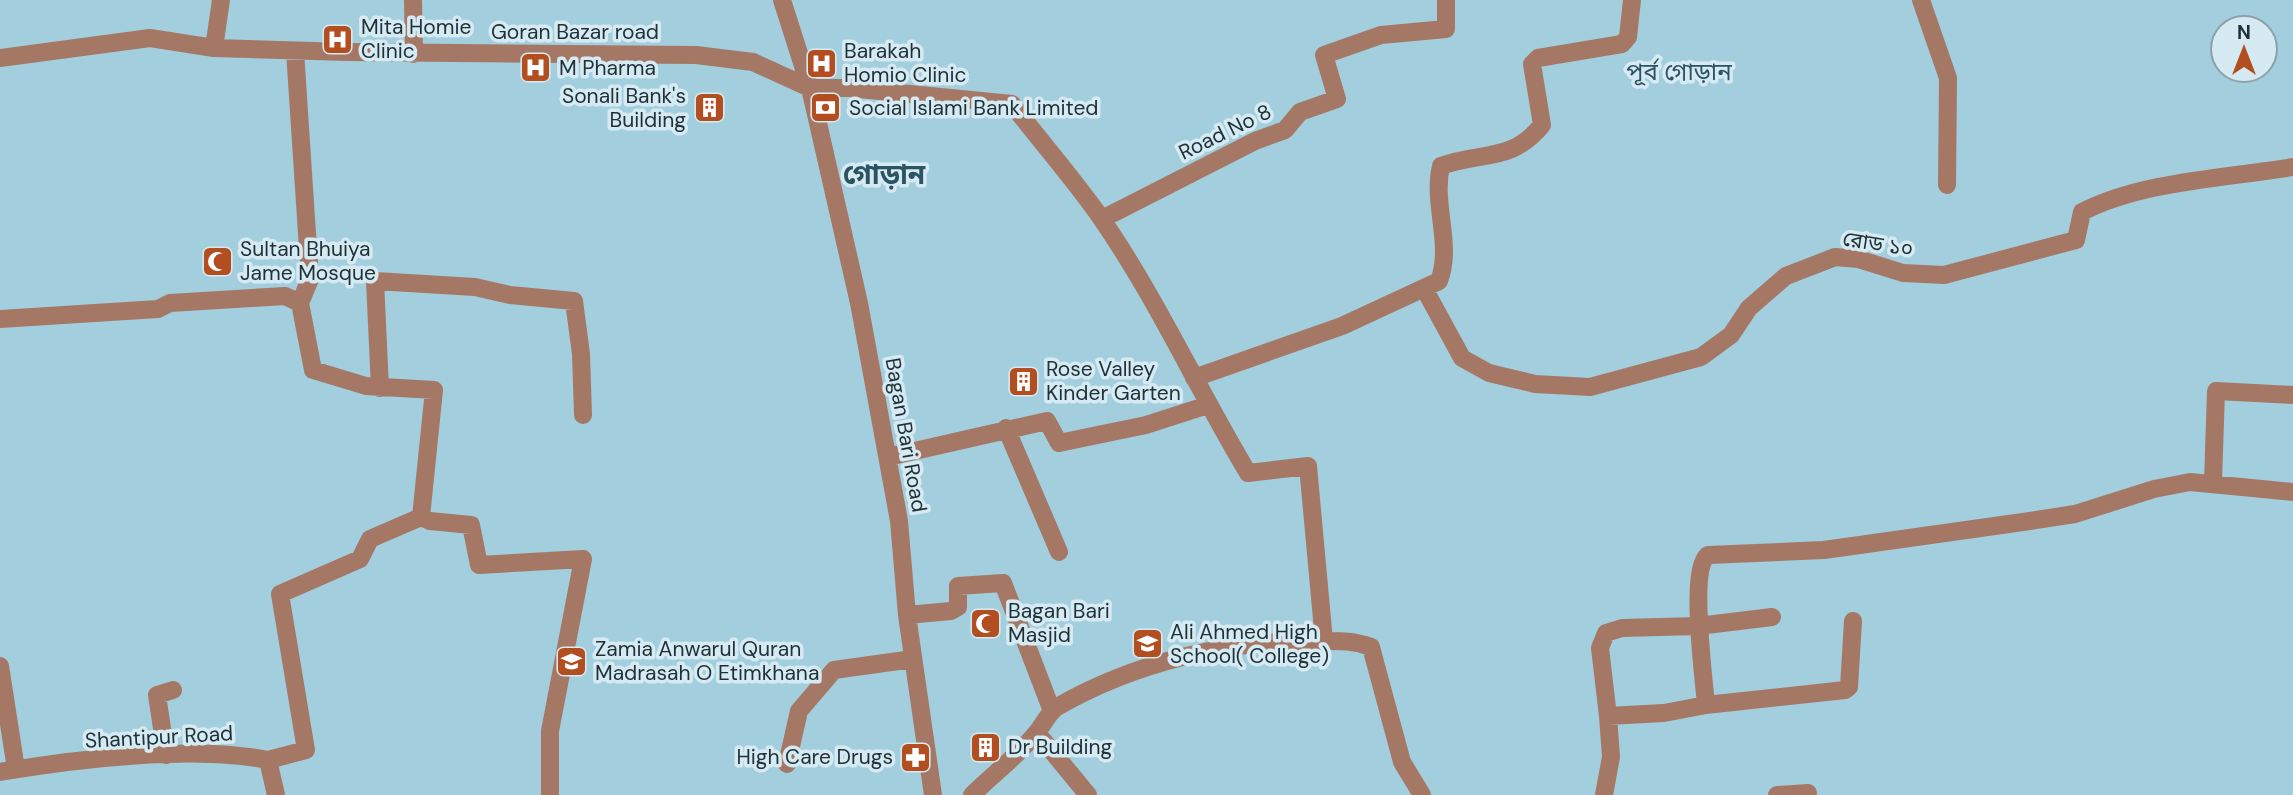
<svg xmlns="http://www.w3.org/2000/svg" width="2293" height="795" font-family="'DM Sans','Noto Sans Bengali',sans-serif">
<style>
.lines{fill:none;stroke-linecap:round;stroke-linejoin:round}
.minor{stroke:#a57866;stroke-width:18}
.labels{text-anchor:middle;stroke-width:7;stroke-linejoin:round;paint-order:stroke}
.poi-label{font-size:21px;fill:#1f3036;stroke:#d5eaf2;text-anchor:start}
.street-label{font-size:21px;fill:#1f3036;stroke:#d5eaf2}
.quarter-label{font-size:24px;fill:#2c5361;stroke:#d5eaf2}
.district-label{font-size:28px;font-weight:bold;fill:#2c5361;stroke:#d5eaf2}
</style>
<rect width="100%" height="100%" fill="#a3cedd"/>
<g class="lines">
<path class="minor" d="M 413,0 L 414,54
M 782,0 L 810,88 L 859,303 L 899,521 L 907,615 L 933,795
M 1921,0 L 1948,78 L 1947,185
M 214,48 L 221,0
M 295,51 L 310,279 L 300,303
M 0,58 L 150,38 L 214,48 L 348,52 L 696,55 L 753,62 L 810,88 L 849,88 L 1012,104 C 1041,142 1073,178 1101,218 C 1157,299 1197,388 1248,473 L 1308,466 L 1324,641
M 1102,219 L 1255,141 L 1285,130 L 1300,112 L 1337,99 L 1324,55 L 1381,35 L 1446,29 L 1446,0
M 1425,290 L 1462,358 L 1489,373 L 1535,384 L 1590,387 L 1701,357 L 1731,335 L 1749,308 L 1786,276 L 1835,257 L 1858,259 L 1903,273 L 1944,275 L 2076,240 L 2082,212 C 2142,181 2227,178 2293,167
M 0,319 L 158,309 L 170,303 L 285,296 L 300,303 L 313,370 L 366,386 L 434,390 L 421,517 L 430,521 L 471,525 L 479,565 L 583,559 L 550,731 L 550,795
M 1194,378 L 1342,326 L 1439,281 C 1453,245 1432,204 1441,166 C 1482,151 1511,163 1542,125 L 1532,64 L 1538,58 L 1622,44 L 1628,37 L 1632,0
M 380,388 L 375,281 L 475,287 L 510,295 L 574,301 L 581,354 L 583,415
M 1006,428 L 1059,552
M 888,457 L 1047,421 L 1059,443 L 1146,425 L 1208,405
M 2213,482 L 2216,391 L 2293,395
M 907,615 L 951,611 L 958,607 L 958,586 L 1003,583 L 1052,711
M 0,666 L 16,769
M 1706,705 L 1845,690 L 1849,687 L 1853,621
M 1608,716 L 1600,648 L 1606,633 L 1622,628 L 1698,626 L 1772,617
M 1037,733 L 1088,795
M 166,755 L 157,695 L 173,690
M 268,760 L 306,750 L 280,594 L 360,559 L 370,539 L 421,517
M 787,764 L 799,711 L 834,670 L 913,659
M 0,772 C 77,759 193,745 268,760 L 276,795
M 972,795 C 993,774 1019,755 1037,732 C 1044,724 1048,713 1057,707 C 1135,662 1229,640 1318,641 C 1337,641 1353,640 1371,647 L 1402,762 L 1422,795
M 1604,795 L 1611,757 L 1608,716 L 1664,713 L 1706,705 C 1704,679 1689,569 1708,555 L 1824,550 L 2023,522 L 2075,514 L 2154,489 L 2190,482 L 2293,492
M 1777,795 L 1808,793"/>
</g>
<defs>
<symbol id="hospital-square" viewBox="-11 -11 22 22"><rect x="-9" y="-9" width="18" height="18" rx="4" fill="#b34e20" stroke="#d5eaf2"/><path d="M-5-5h3v3.5h4V-5h3V5h-3V1.5h-4V5h-3Z" fill="#fff"/></symbol>
<symbol id="building-square" viewBox="-11 -11 22 22"><rect x="-9" y="-9" width="18" height="18" rx="4" fill="#b34e20" stroke="#d5eaf2"/><path d="M-4-6H4V6H1V3H-1V6H-4ZM-2.5-4.3h1.7v1.8h-1.7ZM.8-4.3h1.7v1.8H.8ZM-2.5-1h1.7V.8h-1.7ZM.8-1h1.7V.8H.8Z" fill="#fff"/></symbol>
<symbol id="bank-square" viewBox="-11 -11 22 22"><rect x="-9" y="-9" width="18" height="18" rx="4" fill="#b34e20" stroke="#d5eaf2"/><path d="M-6-4H6V4H-6ZM0-2.3a2.3 2.3 0 1 0 0 4.6a2.3 2.3 0 1 0 0-4.6Z" fill="#fff"/></symbol>
<symbol id="mosque-square" viewBox="-11 -11 22 22"><rect x="-9" y="-9" width="18" height="18" rx="4" fill="#b34e20" stroke="#d5eaf2"/><path d="M3.5-4.9A6 6 0 1 0 3.5 4.9A5 5 0 1 1 3.5-4.9Z" fill="#fff"/></symbol>
<symbol id="university-square" viewBox="-11 -11 22 22"><rect x="-9" y="-9" width="18" height="18" rx="4" fill="#b34e20" stroke="#d5eaf2"/><path d="M0-5L7-2L0 1L-7-2ZM-4 1L0 2.5L4 1V4Q0 6-4 4Z" fill="#fff"/></symbol>
<symbol id="school-square" viewBox="-11 -11 22 22"><rect x="-9" y="-9" width="18" height="18" rx="4" fill="#b34e20" stroke="#d5eaf2"/><path d="M0-5L7-2L0 1L-7-2ZM-4 1L0 2.5L4 1V4Q0 6-4 4Z" fill="#fff"/></symbol>
<symbol id="pharmacy-square" viewBox="-11 -11 22 22"><rect x="-9" y="-9" width="18" height="18" rx="4" fill="#b34e20" stroke="#d5eaf2"/><path d="M-2-6h4v4h4v4h-4v4h-4v-4h-4v-4h4Z" fill="#fff"/></symbol>
</defs>
<g fill-rule="evenodd">
<use href="#hospital-square" x="320" y="22" width="35" height="35"/>
<use href="#hospital-square" x="804" y="46" width="35" height="35"/>
<use href="#hospital-square" x="518" y="50" width="35" height="35"/>
<use href="#building-square" x="692" y="90" width="35" height="35"/>
<use href="#bank-square" x="808" y="90" width="35" height="35"/>
<use href="#mosque-square" x="200" y="244" width="35" height="35"/>
<use href="#building-square" x="1006" y="364" width="35" height="35"/>
<use href="#mosque-square" x="968" y="606" width="35" height="35"/>
<use href="#university-square" x="1130" y="626" width="35" height="35"/>
<use href="#school-square" x="554" y="644" width="35" height="35"/>
<use href="#building-square" x="968" y="730" width="35" height="35"/>
<use href="#pharmacy-square" x="898" y="740" width="35" height="35"/>
</g>
<g class="labels">
<g class="poi-label">
<text x="361" y="34">Mita Homie<tspan x="361" dy="24">Clinic</tspan></text>
<text x="844" y="58">Barakah<tspan x="844" dy="24">Homio Clinic</tspan></text>
<text x="559" y="75">M Pharma</text>
<text x="686" y="103" text-anchor="end">Sonali Bank's<tspan x="686" dy="24">Building</tspan></text>
<text x="849" y="115">Social Islami Bank Limited</text>
<text x="240" y="256">Sultan Bhuiya<tspan x="240" dy="24">Jame Mosque</tspan></text>
<text x="1046" y="376">Rose Valley<tspan x="1046" dy="24">Kinder Garten</tspan></text>
<text x="1008" y="618">Bagan Bari<tspan x="1008" dy="24">Masjid</tspan></text>
<text x="1170" y="639">Ali Ahmed High<tspan x="1170" dy="24">School( College)</tspan></text>
<text x="595" y="656">Zamia Anwarul Quran<tspan x="595" dy="24">Madrasah O Etimkhana</tspan></text>
<text x="1008" y="754">Dr Building</text>
<text x="893" y="764" text-anchor="end">High Care Drugs</text>
</g>
<g class="street-label">
<text x="575" y="39">Goran Bazar road</text>
<text transform="translate(1225 132) rotate(-26)" y="7">Road No 8</text>
<text transform="translate(1878 244) rotate(9)" y="7">রোড ১০</text>
<text transform="translate(906 435) rotate(80)" y="7">Bagan Bari Road</text>
<text transform="translate(159 737) rotate(-3)" y="7">Shantipur Road</text>
</g>
<g class="quarter-label">
<text x="1679" y="80">পূর্ব গোড়ান</text>
</g>
<g class="district-label">
<text x="884" y="184">গোড়ান</text>
</g>
</g>
<g transform="translate(2244 49)"><circle r="33" fill="#d5eaf2" stroke="#8ca0a7" stroke-width="2"/>
<path d="M0-5L12 26L0 18L-12 26Z" fill="#b34e20"/>
<text y="-10" font-size="19" font-weight="bold" text-anchor="middle" fill="#1f3036">N</text>
</g>
</svg>
